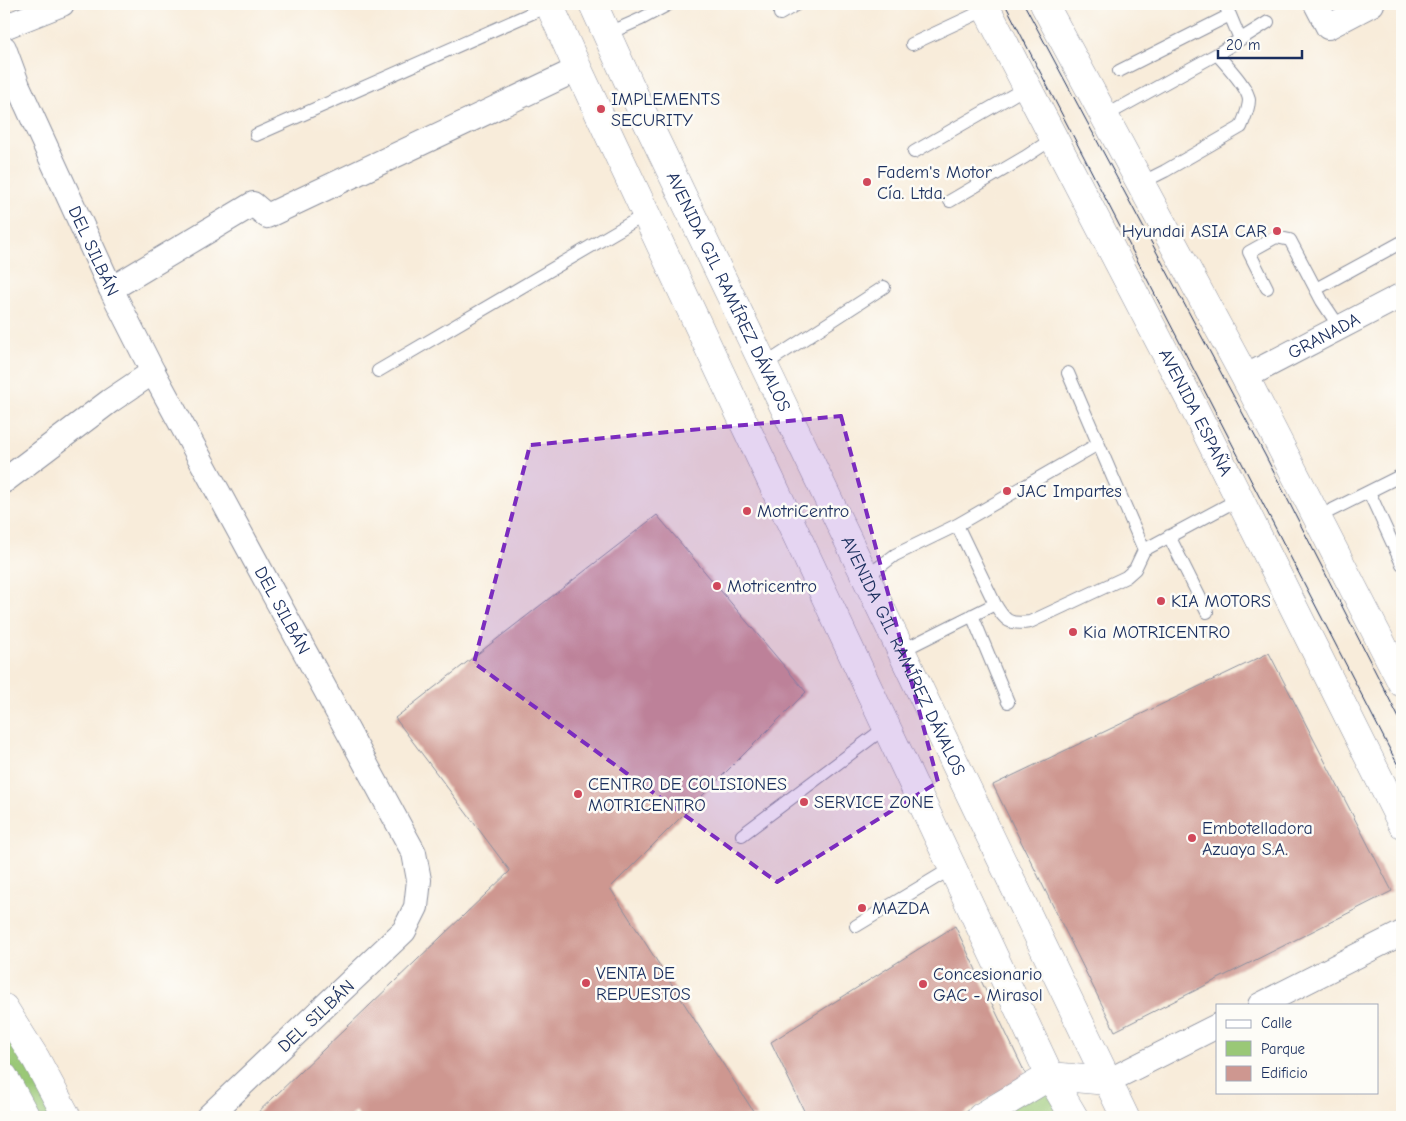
<svg xmlns="http://www.w3.org/2000/svg" width="1406" height="1121" font-family="'Comic Neue',sans-serif">
<style>
.green{fill:#9ac877;stroke:#5a7c6a}
.building{fill:#ce9790}
.lines{fill:none;stroke-linecap:round;stroke-linejoin:round}
.lane-casing{stroke:#8a8e9c;stroke-width:14}
.street-casing{stroke:#8a8e9c;stroke-width:26}
.secondary-casing{stroke:#8a8e9c;stroke-width:29}
.lane{stroke:#fff;stroke-width:12}
.street{stroke:#fff;stroke-width:24}
.secondary{stroke:#fff;stroke-width:28}
.tram{stroke:#1b2f5e;stroke-width:1}
.marked{fill:#7b2cbf;fill-opacity:0.2;stroke:#7b2cbf;stroke-width:4;stroke-dasharray:10 6;stroke-linejoin:round}
.poi-dot{fill:#d1495b;stroke:#fdfcf7;stroke-width:2}
.labels{text-anchor:middle;stroke-width:5;stroke-linejoin:round;paint-order:stroke}
.poi-label{font-size:18px;fill:#1b2f5e;stroke:#fdfcf7;text-anchor:start}
.street-label{font-size:18px;fill:#1b2f5e;stroke:#fdfcf7}
</style>
<rect width="100%" height="100%" fill="#fdfcf7"/>
<filter id="ink" filterUnits="userSpaceOnUse"><feTurbulence type="fractalNoise" baseFrequency=".02" numOctaves="2"/><feDisplacementMap in="SourceGraphic" scale="10" xChannelSelector="R" yChannelSelector="G"/><feConvolveMatrix kernelMatrix="1 2 1 2 8 2 1 2 1" color-interpolation-filters="sRGB"/></filter>
<filter id="wash" filterUnits="userSpaceOnUse"><feTurbulence type="fractalNoise" baseFrequency=".0096" numOctaves="4" result="noise"/><feDisplacementMap in="SourceGraphic" scale="20" xChannelSelector="R" yChannelSelector="G"/><feGaussianBlur stdDeviation="1.12" result="paint"/><feColorMatrix in="noise" values="0 0 0 0 0 0 0 0 0 0 0 0 0 0 0 0 0 1.4 0 .05"/><feComposite in="paint" operator="in"/></filter>
<g filter="url(#wash)">
<rect width="100%" height="100%" fill="#f8ecda"/>
<path class="green" d="M 4,1008 L 67,1117 L 26,1117 L 4,1077 Z
M 1050,1076 L 1068,1105 L 1049,1117 L 983,1117 Z"/>
<g id="blocks">
<path class="building" d="M 657,515 L 806,692 L 610,888 L 757,1117 L 360,1117 L 356,1111 L 350,1117 L 253,1117 L 510,871 L 395,718 Z
M 1269,653 L 1392,891 L 1115,1031 L 993,785 Z
M 955,926 L 1026,1075 L 958,1117 L 807,1117 L 771,1042 Z"/>
</g>
</g>
<g filter="url(#ink)">
<use href="#blocks" fill-opacity="0" stroke="#8a8e9c" stroke-width="1"/>
<g class="lines">
<defs>
<path id="lane" d="M 1224,4 L 1230,15
M 780,14 L 797,4
M 607,34 L 641,19 L 669,4
M 912,44 L 987,9
M 1119,71 L 1230,15 L 1240,39
M 1105,116 L 1217,54 L 1268,22
M 256,135 L 550,5
M 914,152 L 1027,87
M 1141,183 L 1165,171 L 1241,127 C 1244,119 1249,109 1249,100 C 1248,87 1226,65 1217,54
M 950,201 L 1025,157 L 1054,138
M 1267,288 L 1249,252 L 1276,237 L 1290,240 L 1322,301 L 1340,328
M 1316,289 L 1402,242
M 764,365 L 884,287
M 378,371 L 646,214
M 1068,373 L 1144,550 L 1239,499
M 1369,492 L 1402,564
M 1318,517 L 1402,475
M 1169,536 L 1207,612
M 866,577 L 895,555 L 957,525 L 1098,444
M 995,604 C 1005,621 1009,625 1030,622 L 1126,577 L 1135,569 L 1144,550
M 972,615 L 1008,702
M 901,651 L 995,604 L 957,525
M 742,835 L 886,727
M 856,926 L 952,868"/>
<g id="street">
<path d="M 1316,4 L 1328,27 L 1372,4"/>
<path d="M 4,27 L 62,4"/>
<path id="s1" d="M 4,48 L 18,86 L 111,289 L 153,372 L 414,853 L 419,880 L 416,907 L 404,931 L 208,1117"/>
<path d="M 111,289 L 253,204 L 267,216 L 578,69"/>
<path id="s2" d="M 1245,377 L 1402,295"/>
<path d="M 4,481 L 110,401 L 153,372"/>
<path d="M 1260,1005 L 1402,933"/>
<path d="M 1108,1081 L 1217,1026"/>
</g>
<g id="secondary">
<path d="M 549,4 L 578,69 L 1050,1076 L 1074,1117"/>
<path id="s3" d="M 593,4 L 638,103 L 1125,1117"/>
<path id="s4" d="M 984,4 L 1193,406 L 1402,824"/>
<path d="M 1044,4 L 1245,377 L 1402,683"/>
<path d="M 4,1008 L 36,1059 L 67,1117"/>
<path d="M 4,1077 L 26,1117"/>
<path d="M 981,1117 L 1050,1076 L 1108,1081"/>
</g>
</defs>
<use href="#lane" class="lane-casing"/>
<use href="#street" class="street-casing"/>
<use href="#secondary" class="secondary-casing"/>
<use href="#lane" class="lane"/>
<use href="#street" class="street"/>
<use href="#secondary" class="secondary"/>
<path class="tram" d="M 1005,4 L 1402,773
M 1024,4 L 1265,455 L 1402,724"/>
</g>
</g>
<path class="marked" d="M 841,416 L 938,782 L 777,882 L 474,663 L 530,445 Z"/>
<g class="poi-dot">
<circle cx="601" cy="109" r="5"/>
<circle cx="867" cy="182" r="5"/>
<circle cx="1277" cy="231" r="5"/>
<circle cx="1007" cy="491" r="5"/>
<circle cx="747" cy="511" r="5"/>
<circle cx="717" cy="586" r="5"/>
<circle cx="1161" cy="601" r="5"/>
<circle cx="1073" cy="632" r="5"/>
<circle cx="578" cy="794" r="5"/>
<circle cx="804" cy="802" r="5"/>
<circle cx="1192" cy="838" r="5"/>
<circle cx="862" cy="908" r="5"/>
<circle cx="586" cy="983" r="5"/>
<circle cx="923" cy="984" r="5"/>
</g>
<g class="labels">
<g class="poi-label">
<text x="611" y="105">IMPLEMENTS<tspan x="611" dy="21">SECURITY</tspan></text>
<text x="877" y="178">Fadem's Motor<tspan x="877" dy="21">Cía. Ltda.</tspan></text>
<text x="1267" y="237" text-anchor="end">Hyundai ASIA CAR</text>
<text x="1017" y="497">JAC Impartes</text>
<text x="757" y="517">MotriCentro</text>
<text x="727" y="592">Motricentro</text>
<text x="1171" y="607">KIA MOTORS</text>
<text x="1083" y="638">Kia MOTRICENTRO</text>
<text x="588" y="790">CENTRO DE COLISIONES<tspan x="588" dy="21">MOTRICENTRO</tspan></text>
<text x="814" y="808">SERVICE ZONE</text>
<text x="1202" y="834">Embotelladora<tspan x="1202" dy="21">Azuaya S.A.</tspan></text>
<text x="872" y="914">MAZDA</text>
<text x="596" y="979">VENTA DE<tspan x="596" dy="21">REPUESTOS</tspan></text>
<text x="933" y="980">Concesionario<tspan x="933" dy="21">GAC - Mirasol</tspan></text>
</g>
<g class="street-label">
<text dy="6" stroke="none"><textPath href="#s1" startOffset="222">DEL SILBÁN</textPath></text>
<text dy="6" stroke="none"><textPath href="#s3" startOffset="318">AVENIDA GIL RAMÍREZ DÁVALOS</textPath></text>
<text dy="6" stroke="none"><textPath href="#s2" startOffset="89">GRANADA</textPath></text>
<text dy="6" stroke="none"><textPath href="#s4" startOffset="460">AVENIDA ESPAÑA</textPath></text>
<text dy="6" stroke="none"><textPath href="#s1" startOffset="628">DEL SILBÁN</textPath></text>
<text dy="6" stroke="none"><textPath href="#s3" startOffset="722">AVENIDA GIL RAMÍREZ DÁVALOS</textPath></text>
<text transform="translate(316 1016) rotate(-43)" y="6">DEL SILBÁN</text>
</g>
</g>
<rect width="1406" height="1121" fill="none" stroke="#fdfcf7" stroke-width="20"/>
<rect x="1216" y="1004" width="162" height="90" fill="#fdfcf7" stroke="#a3aaba"/>
<rect x="1226" y="1020" width="25" height="8" fill="#ffffff" stroke="#a3aaba"/>
<text x="1261" y="1028" font-size="15" fill="#1b2f5e">Calle</text>
<rect x="1226" y="1041" width="25" height="15" fill="#9ac877" stroke="#a3aaba"/>
<text x="1261" y="1054" font-size="15" fill="#1b2f5e">Parque</text>
<rect x="1226" y="1066" width="25" height="15" fill="#ce9790" stroke="#a3aaba"/>
<text x="1261" y="1078" font-size="15" fill="#1b2f5e">Edificio</text>
<path d="M1218 50v8h84v-8" fill="none" stroke="#1b2f5e" stroke-width="2.5"/>
<text x="1226" y="50" font-size="15" fill="#1b2f5e" stroke="#fdfcf7" stroke-width="4" paint-order="stroke">20 m</text>
</svg>
